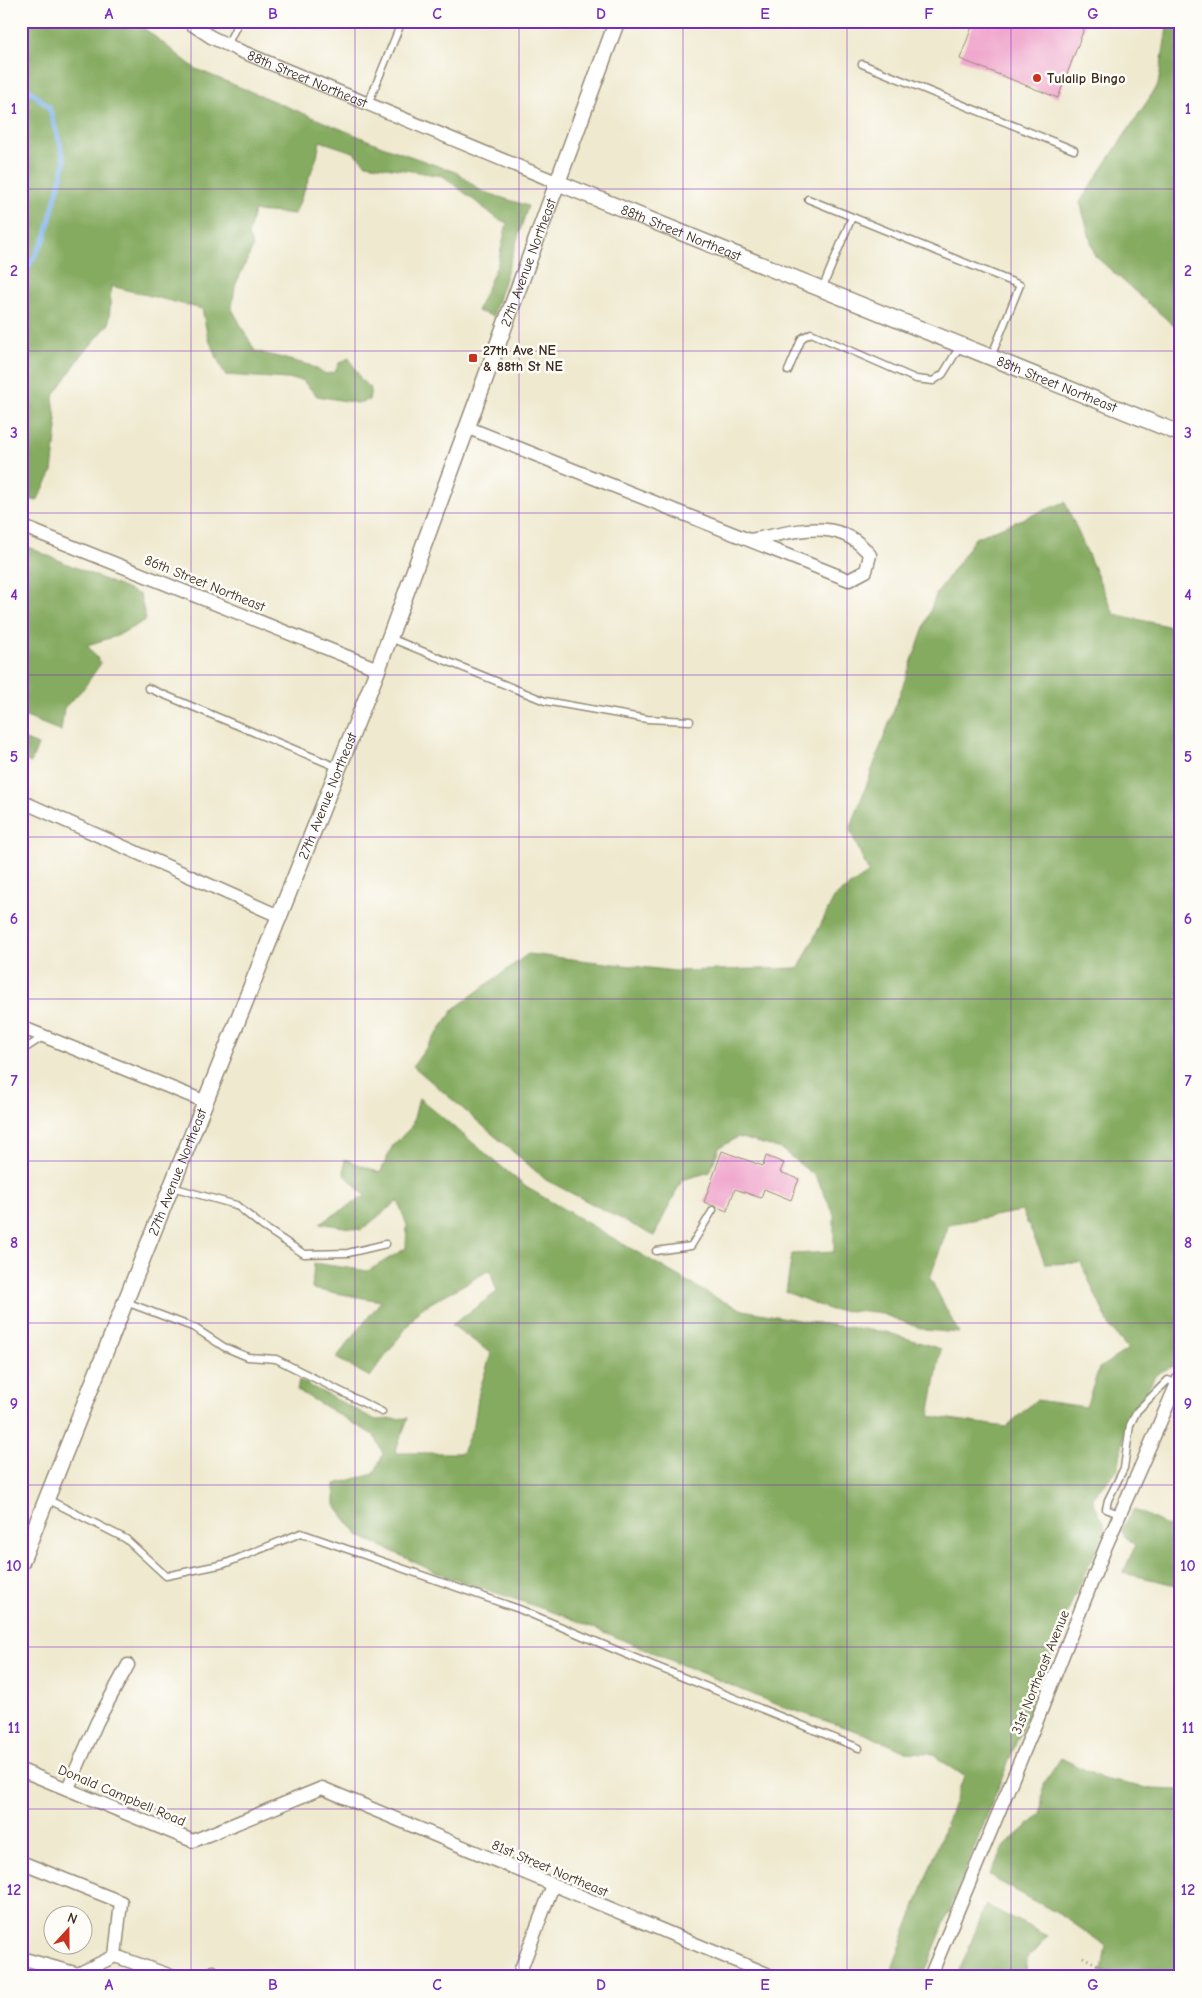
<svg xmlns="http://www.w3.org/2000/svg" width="1202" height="1998" font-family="'Comic Neue',sans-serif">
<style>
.forest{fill:#85ab61;stroke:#606a40}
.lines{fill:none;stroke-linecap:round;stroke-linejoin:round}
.stream{stroke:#82b2ed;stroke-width:5}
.building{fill:#efa1ca}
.service-casing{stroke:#958a76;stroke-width:9}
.minor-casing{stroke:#958a76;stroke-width:15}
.tertiary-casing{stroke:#958a76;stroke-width:18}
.path{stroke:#958a76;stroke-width:3;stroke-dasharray:1 4;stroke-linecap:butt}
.service{stroke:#fff;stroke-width:6}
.minor{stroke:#fff;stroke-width:12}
.tertiary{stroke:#fff;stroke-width:15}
.grid{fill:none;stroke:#7b2cbf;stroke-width:1;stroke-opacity:0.55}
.poi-dot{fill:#c8321e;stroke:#fdfcf7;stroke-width:2}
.labels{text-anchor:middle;stroke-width:5;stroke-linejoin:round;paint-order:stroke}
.poi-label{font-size:14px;font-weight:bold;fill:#3b2a1e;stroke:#fdfcf7;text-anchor:start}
.street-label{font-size:14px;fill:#3b2a1e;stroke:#fdfcf7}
.neatline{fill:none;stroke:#7b2cbf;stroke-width:2}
.grid-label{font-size:16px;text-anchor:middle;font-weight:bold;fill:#7b2cbf}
</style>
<rect width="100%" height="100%" fill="#fdfcf7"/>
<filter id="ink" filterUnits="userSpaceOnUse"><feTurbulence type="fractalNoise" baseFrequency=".02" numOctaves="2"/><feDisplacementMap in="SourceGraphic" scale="10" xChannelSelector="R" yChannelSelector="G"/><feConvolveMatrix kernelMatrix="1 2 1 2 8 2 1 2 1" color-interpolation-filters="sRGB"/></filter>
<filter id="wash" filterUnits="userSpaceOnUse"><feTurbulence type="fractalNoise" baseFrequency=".0096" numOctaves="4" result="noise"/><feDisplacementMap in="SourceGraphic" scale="20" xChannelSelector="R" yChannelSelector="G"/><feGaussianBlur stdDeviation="1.12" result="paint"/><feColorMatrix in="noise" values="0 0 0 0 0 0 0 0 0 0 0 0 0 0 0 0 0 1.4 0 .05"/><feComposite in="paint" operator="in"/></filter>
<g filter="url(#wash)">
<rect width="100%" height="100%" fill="#efe9cf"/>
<path class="forest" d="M 21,21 L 135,21 L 196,69 L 382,146 L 458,173 L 481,191 L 528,206 L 493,316 L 477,311 L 498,263 L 507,223 L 498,219 L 443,176 L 366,164 L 353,152 L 320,141 L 317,157 L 295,214 L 254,211 L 248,236 L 253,247 L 235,286 L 232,309 L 255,351 L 309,365 L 326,374 L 335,372 L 339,363 L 349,358 L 362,381 L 371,388 L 369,400 L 357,403 L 317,396 L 302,380 L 225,375 L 208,338 L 202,309 L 111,286 L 109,324 L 81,356 L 53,397 L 57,428 L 52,472 L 37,501 L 21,497 Z
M 1168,21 L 1181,21 L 1181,332 L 1095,256 L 1080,202 L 1158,85 Z
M 1065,502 L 1114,614 L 1181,629 L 1181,1363 L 1158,1373 L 1127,1420 L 1118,1469 L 1092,1498 L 1106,1530 L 1076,1592 L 923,1977 L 889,1977 L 964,1776 L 930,1753 L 906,1752 L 868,1735 L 778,1705 L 570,1618 L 435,1572 L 358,1535 L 335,1505 L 335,1484 L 374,1474 L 383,1454 L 375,1436 L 297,1390 L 299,1380 L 376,1420 L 408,1418 L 395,1453 L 462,1453 L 474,1424 L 479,1392 L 491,1353 L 452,1325 L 497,1292 L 490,1270 L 420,1309 L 370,1377 L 336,1358 L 381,1301 L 312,1289 L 314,1263 L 368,1271 L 406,1248 L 407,1225 L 398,1201 L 361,1230 L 320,1223 L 365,1196 L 344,1174 L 345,1159 L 380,1173 L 393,1145 L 412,1126 L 419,1098 L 526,1187 L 712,1296 L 743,1310 L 809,1322 L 886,1332 L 941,1349 L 929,1416 L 1006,1427 L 1036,1400 L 1086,1407 L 1099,1368 L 1128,1349 L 1111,1329 L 1081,1263 L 1046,1264 L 1022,1211 L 949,1224 L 930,1278 L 959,1333 L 925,1330 L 877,1312 L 831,1310 L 786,1292 L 792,1254 L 834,1252 L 834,1214 L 816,1177 L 781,1149 L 738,1137 L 719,1148 L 710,1172 L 682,1180 L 654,1236 L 546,1180 L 413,1066 L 455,1008 L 528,954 L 675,971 L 799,968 L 835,896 L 869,873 L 850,830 L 936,595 L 975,538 Z
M 21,544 L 140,595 L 146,620 L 117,636 L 87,645 L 101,663 L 83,689 L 64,708 L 61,731 L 21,715 Z
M 21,738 L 38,745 L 31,763 L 21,759 Z
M 1134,1509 L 1181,1533 L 1181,1586 L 1123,1573 L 1135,1546 L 1121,1531 Z
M 1061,1758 L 1103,1779 L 1152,1789 L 1181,1790 L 1181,1977 L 1101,1977 L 1106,1946 L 1064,1917 L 989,1876 L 1005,1846 L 1041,1814 L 1043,1785 Z
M 986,1905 L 1048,1936 L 1027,1959 L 1026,1977 L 957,1977 Z"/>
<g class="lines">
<path class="stream" d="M 21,83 L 49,107 L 65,161 L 45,238 L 21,280"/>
</g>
<g id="blocks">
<path class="building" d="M 974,21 L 1087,21 L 1058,98 L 960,59 Z
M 722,1151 L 763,1166 L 766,1156 L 784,1163 L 780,1172 L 799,1179 L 791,1200 L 764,1189 L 761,1198 L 735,1189 L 727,1211 L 704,1202 Z"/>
</g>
</g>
<g filter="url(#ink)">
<use href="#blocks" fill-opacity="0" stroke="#958a76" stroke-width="1"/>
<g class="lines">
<defs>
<path id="service" d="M 227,45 L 239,21
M 862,64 L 1074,150
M 368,104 L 402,21
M 808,199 L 1020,285 L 991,357
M 822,289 L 852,217
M 788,371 L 802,338 L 811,333 L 916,379 L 933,381 L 943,374 L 960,346
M 390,638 L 545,701 L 647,719 L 690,721
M 148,688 L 339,768
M 21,1051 L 43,1037
M 172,1187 L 236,1205 L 262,1226 L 304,1254 L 348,1253 L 386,1244
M 656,1251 L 691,1246 L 713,1210
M 126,1302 L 195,1328 L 224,1347 L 248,1357 L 276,1359 L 382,1412
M 47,1499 L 126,1539 L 166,1576 L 224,1564 L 301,1533 L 519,1609 L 635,1658 L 859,1748
M 1119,1514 L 1106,1509 L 1108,1500 L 1124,1468 L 1130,1425 L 1137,1411 L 1168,1380 L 1177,1384"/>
<g id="minor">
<path id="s1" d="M 187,21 L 211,37 L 238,50 L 556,182"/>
<path d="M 466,427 L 849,580 L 866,571 L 870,555 C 838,514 793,533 749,540"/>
<path d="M 21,526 L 378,669"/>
<path d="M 21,801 L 281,917"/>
<path d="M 21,1027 L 206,1102"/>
<path d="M 21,1770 L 193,1841 L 322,1788 L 767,1974 L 766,1977"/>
<path d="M 68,1788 L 97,1722 L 128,1665"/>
<path d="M 21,1862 L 121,1902 L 115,1956"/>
<path d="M 21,1958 L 78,1974 L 115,1956 L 174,1977"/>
<path d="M 205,1977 L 213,1972 L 221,1977"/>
<path d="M 518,1977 L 553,1885"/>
<path d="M 930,1977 L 1040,1713 L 1106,1546 L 1179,1379"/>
</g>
<g id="tertiary">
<path id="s2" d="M 556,182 L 1181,434"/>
<path id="s3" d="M 21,1563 L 378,669 L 617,21"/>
</g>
</defs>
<use href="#service" class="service-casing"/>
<use href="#minor" class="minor-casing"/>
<use href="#tertiary" class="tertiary-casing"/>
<path class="path" d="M 1083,1957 L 1120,1977"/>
<use href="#service" class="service"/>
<use href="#minor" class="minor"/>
<use href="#tertiary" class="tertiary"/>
</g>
</g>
<path class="grid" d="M 191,21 L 191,1977M 355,21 L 355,1977M 519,21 L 519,1977M 683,21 L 683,1977M 847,21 L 847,1977M 1011,21 L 1011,1977M 21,189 L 1181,189M 21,351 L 1181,351M 21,513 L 1181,513M 21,675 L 1181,675M 21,837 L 1181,837M 21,999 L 1181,999M 21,1161 L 1181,1161M 21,1323 L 1181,1323M 21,1485 L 1181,1485M 21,1647 L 1181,1647M 21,1809 L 1181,1809"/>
<g class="poi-dot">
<circle cx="1037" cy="78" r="5"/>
<rect x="468" y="353" width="10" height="10" rx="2.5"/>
</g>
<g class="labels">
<g class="poi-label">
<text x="1047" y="83">Tulalip Bingo</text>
<text x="483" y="355">27th Ave NE<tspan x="483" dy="16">&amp; 88th St NE</tspan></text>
</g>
<g class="street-label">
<text dy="5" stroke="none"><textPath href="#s1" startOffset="134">88th Street Northeast</textPath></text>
<text dy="5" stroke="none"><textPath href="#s2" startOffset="135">88th Street Northeast</textPath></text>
<text dy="5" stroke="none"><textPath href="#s3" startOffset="1396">27th Avenue Northeast</textPath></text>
<text dy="5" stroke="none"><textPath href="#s2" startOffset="540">88th Street Northeast</textPath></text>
<text transform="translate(205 583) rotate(22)" y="5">86th Street Northeast</text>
<text dy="5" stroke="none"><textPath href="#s3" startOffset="826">27th Avenue Northeast</textPath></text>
<text dy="5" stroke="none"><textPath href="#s3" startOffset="421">27th Avenue Northeast</textPath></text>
<text transform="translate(1040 1672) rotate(-68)" y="5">31st Northeast Avenue</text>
<text transform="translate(122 1795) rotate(23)" y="5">Donald Campbell Road</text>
<text transform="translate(550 1868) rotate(23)" y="5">81st Street Northeast</text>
</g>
</g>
<rect width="1202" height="1998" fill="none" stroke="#fdfcf7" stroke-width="55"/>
<g transform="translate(68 1930) rotate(21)"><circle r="24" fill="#fdfcf7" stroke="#afa8a0"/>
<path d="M0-4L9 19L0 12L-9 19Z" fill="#c8321e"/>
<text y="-8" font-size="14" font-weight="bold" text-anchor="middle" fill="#3b2a1e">N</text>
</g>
<rect x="28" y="28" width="1146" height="1942" class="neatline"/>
<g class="grid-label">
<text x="109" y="19">A</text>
<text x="273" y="19">B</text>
<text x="437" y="19">C</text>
<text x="601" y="19">D</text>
<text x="765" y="19">E</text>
<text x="929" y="19">F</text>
<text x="1093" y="19">G</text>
<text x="14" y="114">1</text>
<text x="1188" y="114">1</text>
<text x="14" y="276">2</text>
<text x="1188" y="276">2</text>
<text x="14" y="438">3</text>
<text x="1188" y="438">3</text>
<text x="14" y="600">4</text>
<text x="1188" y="600">4</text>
<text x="14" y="762">5</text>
<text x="1188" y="762">5</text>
<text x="14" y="924">6</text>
<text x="1188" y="924">6</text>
<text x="14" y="1086">7</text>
<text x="1188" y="1086">7</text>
<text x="14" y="1248">8</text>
<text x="1188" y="1248">8</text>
<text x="14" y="1409">9</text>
<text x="1188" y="1409">9</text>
<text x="14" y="1571">10</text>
<text x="1188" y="1571">10</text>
<text x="14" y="1733">11</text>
<text x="1188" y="1733">11</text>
<text x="14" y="1895">12</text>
<text x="1188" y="1895">12</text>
<text x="109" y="1990">A</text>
<text x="273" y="1990">B</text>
<text x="437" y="1990">C</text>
<text x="601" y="1990">D</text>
<text x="765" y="1990">E</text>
<text x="929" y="1990">F</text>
<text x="1093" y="1990">G</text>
</g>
</svg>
